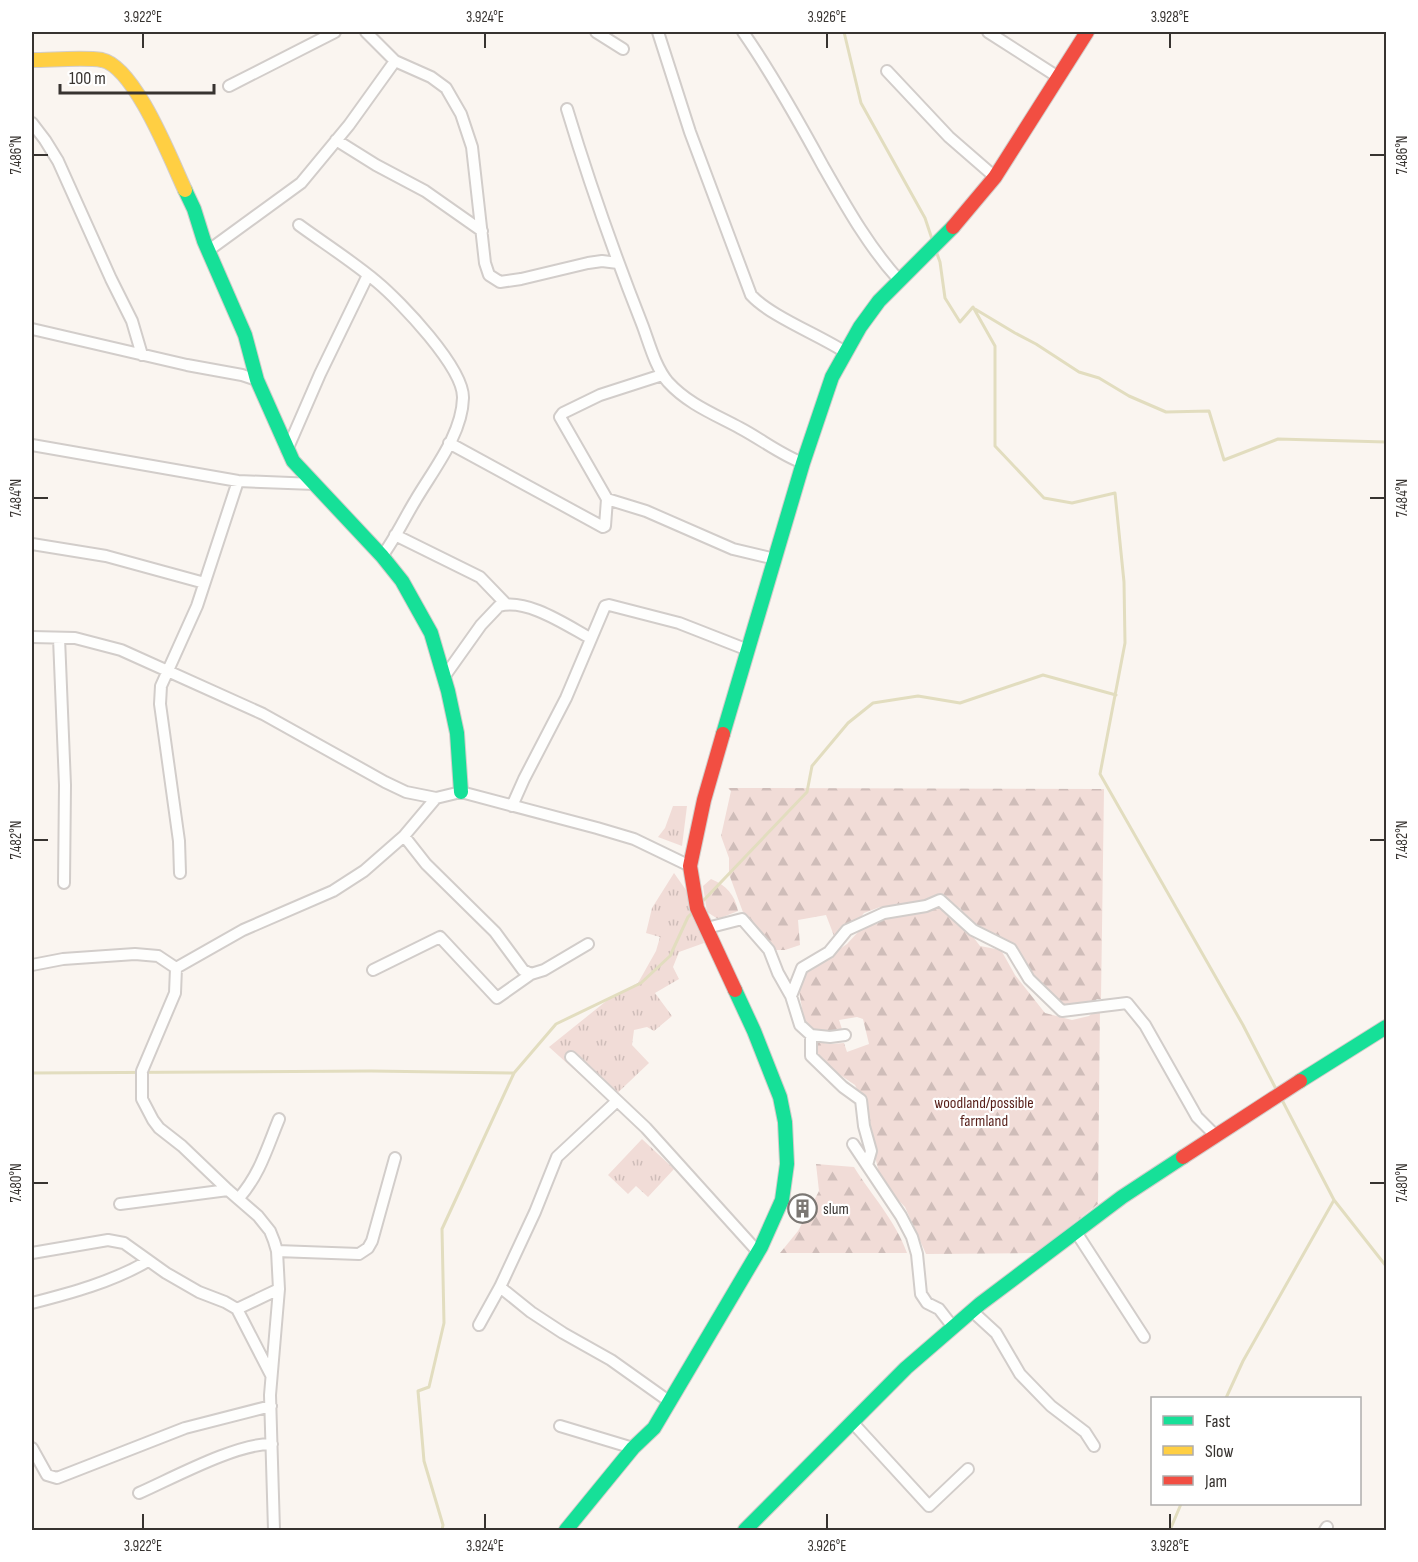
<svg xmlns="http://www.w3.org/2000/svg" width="1418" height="1562" font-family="'Sofia Sans Condensed',sans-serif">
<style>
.grass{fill:url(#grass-tufts)}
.forest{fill:url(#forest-firs)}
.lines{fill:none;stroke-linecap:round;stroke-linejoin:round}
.stream{stroke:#e2ddbf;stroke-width:3}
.street-casing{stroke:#d2cdca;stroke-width:14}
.fast-casing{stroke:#d2cdca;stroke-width:16}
.slow-casing{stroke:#d2cdca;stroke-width:16}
.jam-casing{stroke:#d2cdca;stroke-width:16}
.street{stroke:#fefefd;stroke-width:10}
.fast{stroke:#16e098;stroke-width:14}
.slow{stroke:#ffcf43;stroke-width:14}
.jam{stroke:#f24e42;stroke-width:14}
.ticks{fill:none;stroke:#373330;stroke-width:2}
.labels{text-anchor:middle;stroke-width:4.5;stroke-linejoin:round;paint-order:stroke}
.park-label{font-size:16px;fill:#571f19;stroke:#fff}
.poi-label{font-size:16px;fill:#373330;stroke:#fff;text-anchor:start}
.neatline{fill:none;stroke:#373330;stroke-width:2}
.ticks-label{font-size:15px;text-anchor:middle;fill:#373330}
</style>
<defs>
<pattern id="grass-tufts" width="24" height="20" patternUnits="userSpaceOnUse" patternTransform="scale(1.5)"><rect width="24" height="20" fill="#f1dcd7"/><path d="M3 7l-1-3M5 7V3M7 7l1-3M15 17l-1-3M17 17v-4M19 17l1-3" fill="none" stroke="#cfbdb9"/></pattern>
<pattern id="forest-firs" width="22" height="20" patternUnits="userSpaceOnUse" patternTransform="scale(1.5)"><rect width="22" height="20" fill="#f1dcd7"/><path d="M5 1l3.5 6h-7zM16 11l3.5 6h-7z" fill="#cfbdb9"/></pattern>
</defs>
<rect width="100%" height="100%" fill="#faf5f0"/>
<path class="grass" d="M 673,806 L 687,806 L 682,846 L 658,837 L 665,828 Z
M 674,873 L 686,890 L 704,943 L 679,952 L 673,967 L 679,979 L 655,993 L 672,1016 L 654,1031 L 647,1027 L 634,1030 L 632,1045 L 649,1063 L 609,1101 L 549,1047 L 610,998 L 638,983 L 656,951 L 660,937 L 646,933 L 652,908 Z
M 642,1139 L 674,1169 L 648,1197 L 636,1186 L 628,1194 L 608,1175 Z"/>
<path class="forest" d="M 728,788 L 1104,789 L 1101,999 L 1097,999 L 1085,1010 L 1056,1009 L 1001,941 L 979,932 L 960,908 L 938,900 L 911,906 L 880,907 L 864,913 L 848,934 L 836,941 L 826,915 L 798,920 L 800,945 L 785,950 L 770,950 L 744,915 L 729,874 L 729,858 L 721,836 L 731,791 Z
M 711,879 C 726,885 735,895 738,911 L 718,919 L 707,912 L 703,886 Z
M 945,908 L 959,918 L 980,946 L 1001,950 L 1015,975 L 1045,1013 L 1072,1020 L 1089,1016 L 1100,1006 L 1098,1204 L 1036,1253 L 926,1254 L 905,1207 L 881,1182 L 862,1100 L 855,1085 L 818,1060 L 816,1042 L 831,1044 L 844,1043 L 847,1052 L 869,1044 L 863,1019 L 857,1017 L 839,1020 L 843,1032 L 814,1034 L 804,1021 L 798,984 L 800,976 L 847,944 L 871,918 Z
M 816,1164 L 854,1167 C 872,1196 895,1220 907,1253 L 780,1253 L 798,1231 L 819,1191 Z"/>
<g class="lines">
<path class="stream" d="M 844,32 L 861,103 L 925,218 L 932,239
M 936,251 L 940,262 L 945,298 L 960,322 L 973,307 L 995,346 L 995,446 L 1044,498 L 1072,503 L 1115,493 L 1124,582 L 1125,643 L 1100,774 L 1243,1025 L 1276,1089
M 975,309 L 1015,333 L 1036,344 L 1079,372 L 1099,378 L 1129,396 L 1166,412 L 1209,411 L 1224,460 L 1278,439 L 1386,442
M 702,902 L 807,792 L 812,766 L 848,723 L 873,703 L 918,696 L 960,703 L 1043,675 L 1116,695
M 32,1073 L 371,1071 L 514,1073
M 1281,1098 L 1334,1200 L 1386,1266
M 1226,1398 L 1243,1361 L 1334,1200
M 442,1530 L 443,1525 L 424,1461 L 418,1391 L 429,1387 L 444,1323 L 442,1229 L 514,1073 L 556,1024 L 641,983 L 670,956 L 688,917 L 694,911
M 1170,1530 L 1181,1504"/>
<defs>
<path id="street" d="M 366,32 L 395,61 L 431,77 L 446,88 L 461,114 L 472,147 L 485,263 L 489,275 L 500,282 L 521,279 L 588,263 L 602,261 L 618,263
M 596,32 L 623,49
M 658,32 L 690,132 L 751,295 C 770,316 819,335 845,352
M 743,32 C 773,75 798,120 823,166 C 846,206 868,246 899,280
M 988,32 L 1058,77
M 887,71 L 949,137 L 995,177
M 229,86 L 335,32
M 567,109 C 589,182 614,253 642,324 C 649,342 655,367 668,382 C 688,404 714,414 740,428 C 761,439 781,455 803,463
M 32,123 L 45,140 L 58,161 L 111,279 L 132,321 L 142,355
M 336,140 L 376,165 L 425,191 L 482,231
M 299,225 C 325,244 352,261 377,282 C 400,301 464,368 463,398 C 462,435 433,470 415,501 C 404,519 395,539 382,556
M 209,250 L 301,183 L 349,125 L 395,61
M 32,329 L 187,365 L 242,375 L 257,380
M 449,443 L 603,527 L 605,526 L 607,499 L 560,417 L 563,413 L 600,395 L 662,375
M 32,445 L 238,481 L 315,484
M 287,450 L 320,374 L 368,275
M 607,499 L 646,511 L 733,549 L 775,559
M 395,535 L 480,577 L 506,604
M 32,544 L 106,556 L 201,582 L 203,584
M 32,637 L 75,638 L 121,650 L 263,714 L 385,782 L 406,792 L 436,798 L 461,792 L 597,828 L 634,839 L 690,866
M 59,638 L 65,785 L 64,883
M 444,677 L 481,625 L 499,606 C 527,598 566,625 590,638
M 512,806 L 524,779 L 566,698 L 605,606 L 609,605 L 679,623 L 748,650
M 404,836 L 426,864 L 495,932 L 523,970 L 531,974 L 544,970 L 588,944
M 180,873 L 179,841 L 160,704 L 161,686 L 197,606 L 238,481
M 707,928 L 742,919 L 769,950 L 778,973 L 791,996 L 800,1025 L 811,1035 L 811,1056 L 843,1087 L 861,1100 L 864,1126 L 871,1151 L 867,1165
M 32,965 L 63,959 L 135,954 L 158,956 L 176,968 L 243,930 L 333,891 L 364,871 L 404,836 L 436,798
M 176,968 L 175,993 L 142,1071 L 142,1099 L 153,1120 L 159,1128 L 182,1146 L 228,1190 L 258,1216 L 270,1231 L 274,1241 L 277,1251 L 279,1289 L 270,1395 L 274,1530
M 373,970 L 440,937 L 497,998 L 531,974
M 791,996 L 802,968 L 829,952 L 847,930 L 884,913 L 926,906 L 940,900 L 973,930 L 1011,949 L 1029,979 L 1062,1011 L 1127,1003 L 1145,1025 L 1197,1117 L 1216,1136
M 811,1035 L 830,1037 L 845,1035
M 571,1057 L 646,1128 L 758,1252
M 853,1144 L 901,1216 L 912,1237 L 917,1254 L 921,1294 L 927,1303 L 939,1309 L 953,1327
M 239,1198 C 260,1174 267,1148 279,1119
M 120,1204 L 228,1190
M 1076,1232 L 1144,1337
M 277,1251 L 359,1254 L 368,1248 L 372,1241 L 395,1158
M 32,1253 L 108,1240 L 124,1243 L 166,1273 L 199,1292 L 225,1302 L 237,1309 L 271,1375
M 500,1287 L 531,1312 L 563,1333 L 611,1360 L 670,1402
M 32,1303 C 71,1293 112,1282 148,1261
M 237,1309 L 279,1289
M 972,1311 L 996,1333 L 1020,1374 L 1051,1406 L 1085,1432 L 1094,1446
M 479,1325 L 500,1287 L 535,1212 L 557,1157 L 617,1101
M 852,1422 L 929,1506 L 968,1469
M 560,1426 L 633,1448
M 32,1448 L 47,1475 L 57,1478 L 185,1428 L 271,1406
M 139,1493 C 173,1478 237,1443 272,1444
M 1325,1530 L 1327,1527"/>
<path id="fast" d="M 185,190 L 194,209 L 204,241 L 245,335 L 257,380 L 293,461 L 382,556 L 402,581 L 431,633 L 448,691 L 457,733 L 461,792
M 723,734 L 803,463 L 832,377 L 860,327 L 879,301 L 953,227
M 1300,1081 L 1386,1027
M 566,1530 L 633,1448 L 654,1428 L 761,1247 L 782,1200 L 787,1164 L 785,1122 L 780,1097 L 754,1031 L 735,990
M 745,1530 L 906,1368 L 980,1304 L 1122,1197 L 1183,1157"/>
<path id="slow" d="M 32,60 C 51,60 85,57 102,60 C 135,67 171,160 185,190"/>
<path id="jam" d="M 953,227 L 995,177 L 1087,32
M 723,734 L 704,800 L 690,866 L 697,908 L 735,990
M 1183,1157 L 1300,1081"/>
</defs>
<use href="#street" class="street-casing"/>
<use href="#fast" class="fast-casing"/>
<use href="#slow" class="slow-casing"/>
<use href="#jam" class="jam-casing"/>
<use href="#street" class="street"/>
<use href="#fast" class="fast"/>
<use href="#slow" class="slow"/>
<use href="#jam" class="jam"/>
</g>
<path class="ticks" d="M 143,33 L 143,48M 485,33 L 485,48M 827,33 L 827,48M 1170,33 L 1170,48M 33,155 L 48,155M 1370,155 L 1385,155M 33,498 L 48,498M 1370,498 L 1385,498M 33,840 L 48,840M 1370,840 L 1385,840M 33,1183 L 48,1183M 1370,1183 L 1385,1183M 143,1514 L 143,1529M 485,1514 L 485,1529M 827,1514 L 827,1529M 1170,1514 L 1170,1529"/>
<defs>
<symbol id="building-ring" viewBox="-11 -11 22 22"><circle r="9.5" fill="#fff" stroke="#7b7773" stroke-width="1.5"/><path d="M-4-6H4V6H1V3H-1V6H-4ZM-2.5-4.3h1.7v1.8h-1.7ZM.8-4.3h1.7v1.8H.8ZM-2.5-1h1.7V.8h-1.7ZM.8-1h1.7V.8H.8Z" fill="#7b7773"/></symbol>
</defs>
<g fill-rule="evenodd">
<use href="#building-ring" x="786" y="1192" width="33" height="33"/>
</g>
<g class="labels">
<g class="park-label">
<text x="984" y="1108">woodland/possible<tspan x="984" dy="18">farmland</tspan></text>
</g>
<g class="poi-label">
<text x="823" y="1214">slum</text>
</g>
</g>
<rect width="1418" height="1562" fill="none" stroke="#ffffff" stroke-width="66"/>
<rect x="1151" y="1397" width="210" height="108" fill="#ffffff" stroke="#afadac" stroke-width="1.5"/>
<rect x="1163" y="1416" width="30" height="9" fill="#16e098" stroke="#afadac" stroke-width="1.5"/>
<text x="1205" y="1427" font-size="18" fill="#373330">Fast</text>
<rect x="1163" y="1446" width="30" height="9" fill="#ffcf43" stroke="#afadac" stroke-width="1.5"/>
<text x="1205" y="1457" font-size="18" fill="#373330">Slow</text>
<rect x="1163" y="1476" width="30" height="9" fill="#f24e42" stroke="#afadac" stroke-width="1.5"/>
<text x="1205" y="1487" font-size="18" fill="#373330">Jam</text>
<path d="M60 84v9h154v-9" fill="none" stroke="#373330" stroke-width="3"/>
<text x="69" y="84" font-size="18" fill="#373330" stroke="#ffffff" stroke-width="4.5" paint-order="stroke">100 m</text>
<rect x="33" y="33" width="1352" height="1496" class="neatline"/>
<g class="ticks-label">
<text x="143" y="22">3.922°E</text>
<text x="485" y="22">3.924°E</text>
<text x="827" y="22">3.926°E</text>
<text x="1170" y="22">3.928°E</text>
<text transform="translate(16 155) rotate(-90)" y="5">7.486°N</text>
<text transform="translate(1402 155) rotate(-90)" y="5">7.486°N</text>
<text transform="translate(16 498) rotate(-90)" y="5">7.484°N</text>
<text transform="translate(1402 498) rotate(-90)" y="5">7.484°N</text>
<text transform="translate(16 840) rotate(-90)" y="5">7.482°N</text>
<text transform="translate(1402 840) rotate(-90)" y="5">7.482°N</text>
<text transform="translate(16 1183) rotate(-90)" y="5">7.480°N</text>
<text transform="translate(1402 1183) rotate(-90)" y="5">7.480°N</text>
<text x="143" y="1551">3.922°E</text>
<text x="485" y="1551">3.924°E</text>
<text x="827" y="1551">3.926°E</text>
<text x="1170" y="1551">3.928°E</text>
</g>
</svg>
